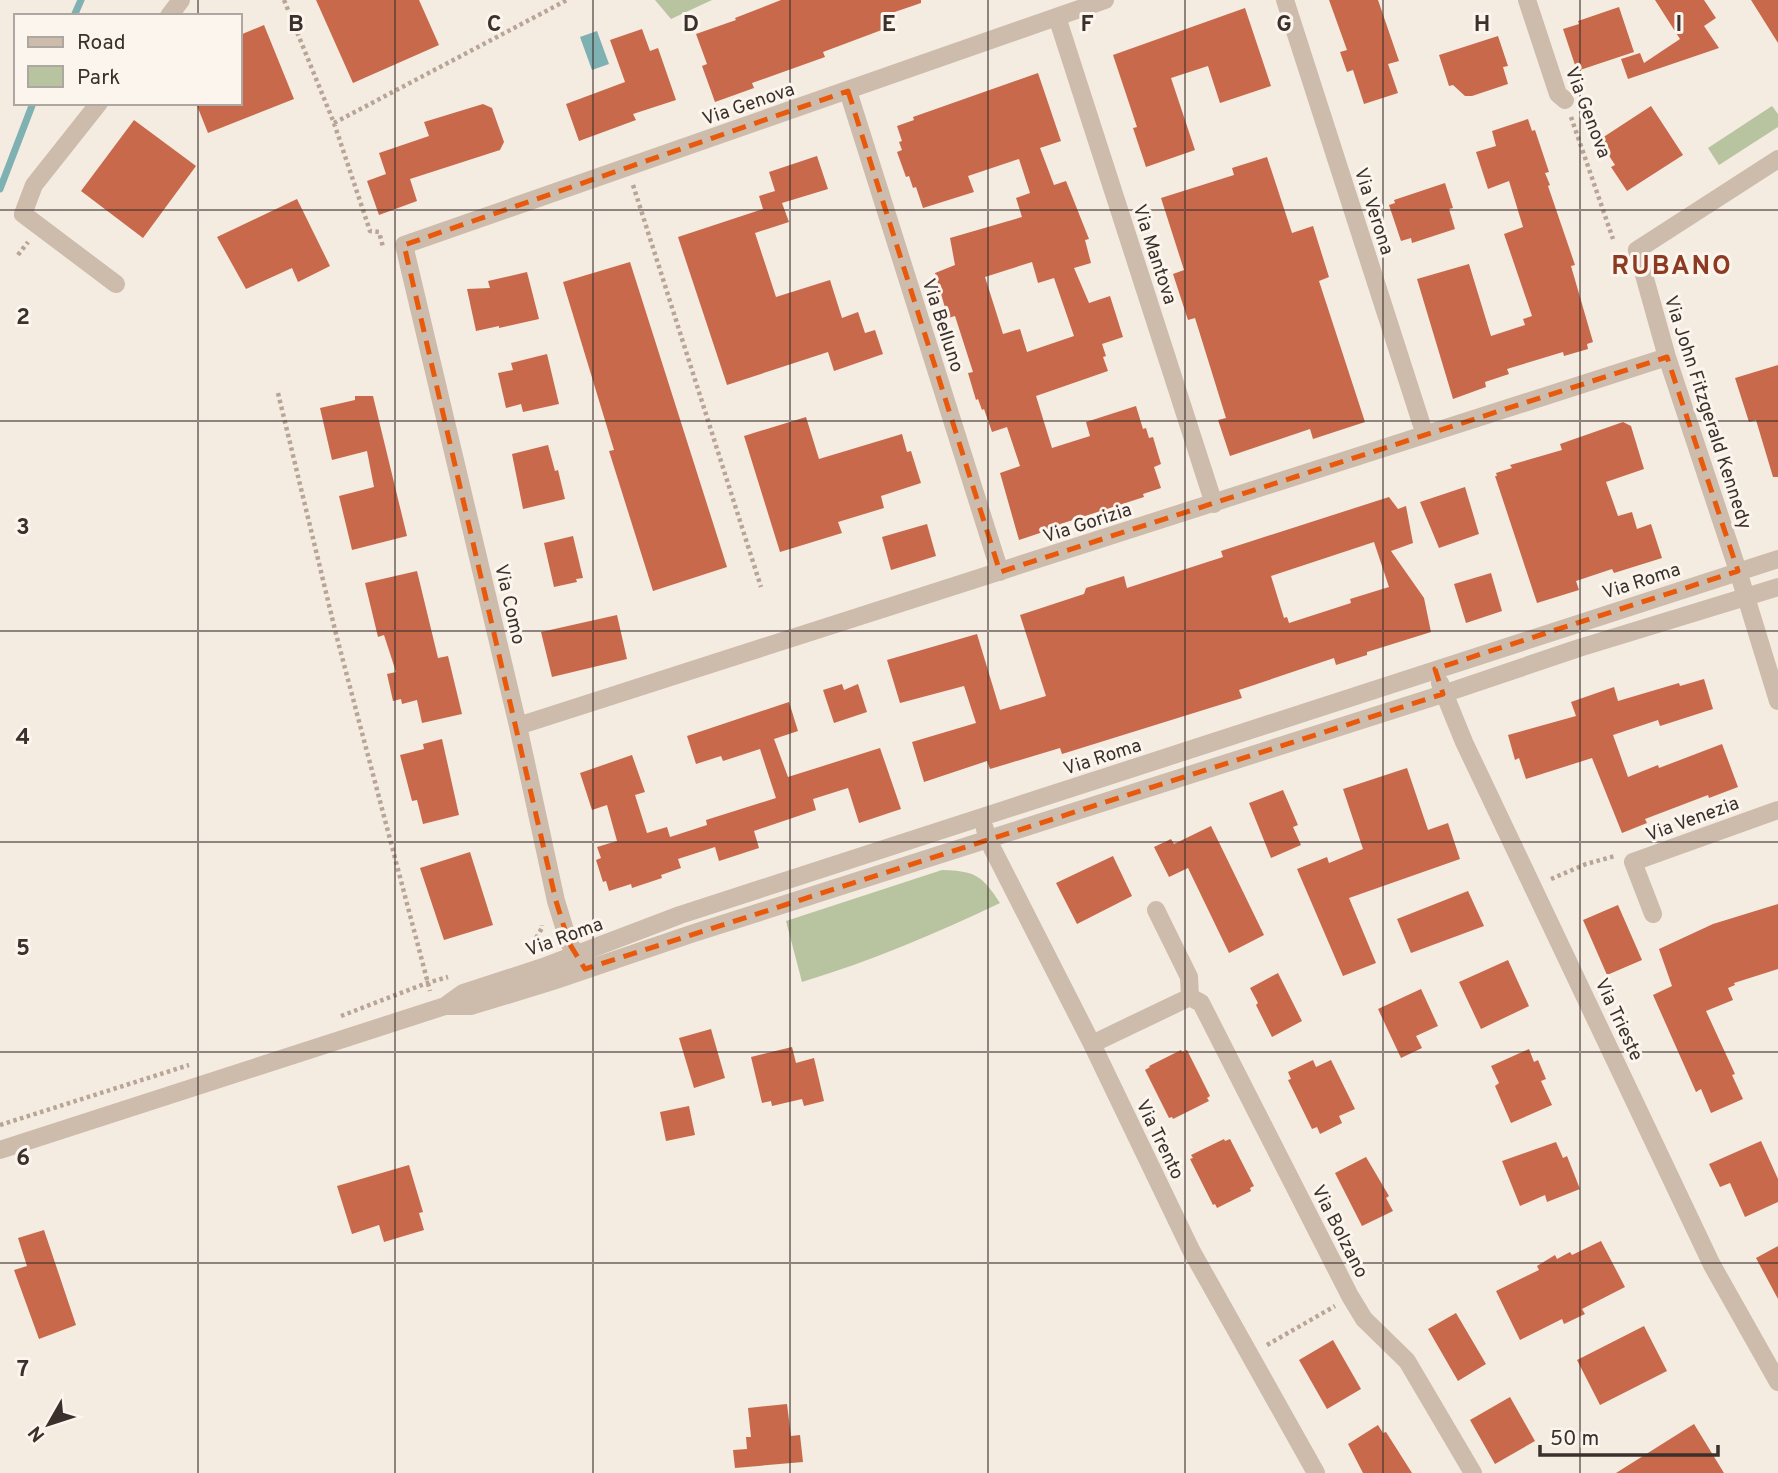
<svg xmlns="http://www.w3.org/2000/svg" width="1778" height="1473" font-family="Overpass,sans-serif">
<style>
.green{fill:#b8c4a0}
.water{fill:#7fb0b2}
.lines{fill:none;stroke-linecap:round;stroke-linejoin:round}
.stream{stroke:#7fb0b2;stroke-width:7}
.building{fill:#c8694b;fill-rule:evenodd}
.path{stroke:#b9a596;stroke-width:4.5;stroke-dasharray:3.5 3.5;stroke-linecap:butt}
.minor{stroke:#cdbbac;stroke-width:18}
.marked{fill:none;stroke:#e8590c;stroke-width:5;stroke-dasharray:14 9;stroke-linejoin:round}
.grid{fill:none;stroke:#3b302b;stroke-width:2;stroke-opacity:0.55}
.labels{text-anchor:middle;stroke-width:6;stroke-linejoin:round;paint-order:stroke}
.street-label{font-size:19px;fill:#3b302b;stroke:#fbf5ee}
.district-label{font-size:26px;font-weight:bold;letter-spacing:2px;fill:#8c3b22;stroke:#fbf5ee}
.grid-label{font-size:23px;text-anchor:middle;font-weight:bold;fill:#3b302b;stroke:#fbf5ee;stroke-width:6;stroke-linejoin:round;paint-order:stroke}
</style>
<rect width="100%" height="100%" fill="#f4ebe1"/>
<path class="green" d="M 655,0 L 712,0 L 671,19 Z
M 1772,106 L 1778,114 L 1778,127 L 1719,165 L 1708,148 Z
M 942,870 C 975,871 982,875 1000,903 C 935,934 871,961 802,982 L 786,921 Z"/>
<path class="water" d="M 597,31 L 609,64 L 592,70 L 580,37 Z"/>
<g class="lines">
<path class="stream" d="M 74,16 L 81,0
M 0,189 L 33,103"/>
</g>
<path class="building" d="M 316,0 L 419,0 L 439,45 L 353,83 Z
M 781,0 L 921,0 L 921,3 L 883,16 L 887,28 L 823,52 L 825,57 L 752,83 L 754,88 L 715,102 L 702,66 L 707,64 L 696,34 L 736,20 L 735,18 Z
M 1329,0 L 1378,0 L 1399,61 L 1388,64 L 1398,93 L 1364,104 L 1353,70 L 1347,72 L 1340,52 L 1347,50 Z
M 1655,0 L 1704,0 L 1716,18 L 1704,26 L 1719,48 L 1628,79 L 1621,59 L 1640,53 L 1644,63 L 1680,39 Z
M 1751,0 L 1778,0 L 1778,43 Z
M 1619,7 L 1634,52 L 1577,71 L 1563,29 L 1579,24 L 1578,21 Z
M 1245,8 L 1271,86 L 1220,103 L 1208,66 L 1171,78 L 1195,150 L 1146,167 L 1133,128 L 1137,127 L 1113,55 Z
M 264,25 L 294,99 L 208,133 L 196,103 L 240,103 L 240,35 Z
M 642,29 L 650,51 L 658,48 L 676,100 L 633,114 L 636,120 L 579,141 L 566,104 L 625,82 L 610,40 Z
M 1498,36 L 1508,66 L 1503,67 L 1508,84 L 1472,96 L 1465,96 L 1453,85 L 1449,86 L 1439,55 Z
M 1038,73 L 1061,141 L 1040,148 L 1054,185 L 1066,181 L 1089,239 L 1085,240 L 1091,263 L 1074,268 L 1089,303 L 1110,296 L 1123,337 L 1102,344 L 1106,356 L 1103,357 L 1108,371 L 1036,396 L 1052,448 L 1090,436 L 1086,422 L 1136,406 L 1143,429 L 1146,428 L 1149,438 L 1153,437 L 1161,464 L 1154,467 L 1161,488 L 1143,494 L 1144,497 L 1048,528 L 1049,530 L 1019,540 L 1000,473 L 1020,466 L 1007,427 L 992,432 L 984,409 L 982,410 L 978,399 L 976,400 L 968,373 L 973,372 L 955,316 L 948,318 L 935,273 L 955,265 L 950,238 L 1022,217 L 1016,198 L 1030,193 L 1019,159 L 968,176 L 974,192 L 923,208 L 916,187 L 913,188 L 909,176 L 906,177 L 897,152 L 902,150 L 899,142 L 902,141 L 897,126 L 914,120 L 913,117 ZM 1032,262 L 1038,283 L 1054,278 L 1074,336 L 1027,352 L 1020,329 L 1003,334 L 985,277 Z
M 483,104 L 492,108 L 504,142 L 500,150 L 410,179 L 417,201 L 379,215 L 367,181 L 386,174 L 379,153 L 429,136 L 424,122 Z
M 1651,106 L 1683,155 L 1627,191 L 1611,167 L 1615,165 L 1599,140 Z
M 1528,119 L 1532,131 L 1535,130 L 1549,172 L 1545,173 L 1550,185 L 1548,186 L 1575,265 L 1571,266 L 1593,342 L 1587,344 L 1588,349 L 1564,356 L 1563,352 L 1507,369 L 1509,374 L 1485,382 L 1486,387 L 1453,399 L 1417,279 L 1469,264 L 1491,336 L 1525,325 L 1523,319 L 1532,316 L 1504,234 L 1523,227 L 1509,181 L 1488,189 L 1476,152 L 1496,146 L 1492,131 Z
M 134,120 L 196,166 L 143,238 L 81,191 Z
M 817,156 L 828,189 L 782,203 L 789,222 L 755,233 L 776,297 L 830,280 L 842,318 L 858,312 L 865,333 L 875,330 L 883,354 L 834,371 L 828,352 L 727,385 L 678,237 L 763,209 L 759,196 L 775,191 L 769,172 Z
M 1267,157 L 1292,233 L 1313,226 L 1329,277 L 1319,281 L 1365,422 L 1313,439 L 1310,429 L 1230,456 L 1218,420 L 1226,418 L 1195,318 L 1188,320 L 1173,274 L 1184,270 L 1161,198 L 1234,175 L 1232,168 Z
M 1445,183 L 1453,208 L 1449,209 L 1455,229 L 1412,243 L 1411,238 L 1401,241 L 1389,205 L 1395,203 L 1394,200 Z
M 297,199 L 330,266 L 298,282 L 292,268 L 246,289 L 217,237 Z
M 630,262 L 727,567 L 653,591 L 609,451 L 614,450 L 563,282 Z
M 527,272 L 539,319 L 499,328 L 499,326 L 476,331 L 467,289 L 490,288 L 488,281 Z
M 547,354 L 559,404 L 523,412 L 521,404 L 506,408 L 498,373 L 513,370 L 511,363 Z
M 1778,365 L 1778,477 L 1773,477 L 1756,420 L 1749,422 L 1735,378 Z
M 355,396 L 373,396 L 407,536 L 352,550 L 339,496 L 374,487 L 367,451 L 332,460 L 320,408 L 355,400 Z
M 806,417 L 819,459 L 902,434 L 907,452 L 911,451 L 921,483 L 881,496 L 884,508 L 838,522 L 842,533 L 780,552 L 744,436 Z
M 1623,422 L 1631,426 L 1644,469 L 1606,482 L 1618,516 L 1632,512 L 1637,529 L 1651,524 L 1662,558 L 1614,573 L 1612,569 L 1576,581 L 1579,590 L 1537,603 L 1495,476 L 1497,476 L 1496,473 L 1512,468 L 1510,465 L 1562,450 L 1560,444 Z
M 548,445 L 555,471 L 558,470 L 565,499 L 523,509 L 512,454 Z
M 1465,487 L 1479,534 L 1439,548 L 1420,502 Z
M 1389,497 L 1398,509 L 1406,506 L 1413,543 L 1391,551 L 1424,598 L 1431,632 L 1367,652 L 1367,655 L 1336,665 L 1334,658 L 1239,690 L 1242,698 L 1062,754 L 1060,748 L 990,769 L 987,761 L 924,782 L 912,742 L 976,723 L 964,686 L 900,703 L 887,660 L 977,634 L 1000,710 L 1046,696 L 1020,615 L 1084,594 L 1086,588 L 1124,576 L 1127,588 L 1223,557 L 1221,551 ZM 1374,542 L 1389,587 L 1350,599 L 1351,603 L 1289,623 L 1287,617 L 1284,618 L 1271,576 Z
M 927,524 L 936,556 L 891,570 L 882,537 Z
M 573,536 L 583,578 L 576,579 L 577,582 L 554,587 L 544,543 Z
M 417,571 L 438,658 L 448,656 L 462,714 L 422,723 L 417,700 L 402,704 L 401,699 L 393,701 L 387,674 L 396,672 L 384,635 L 378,637 L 365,583 Z
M 1491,573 L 1502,611 L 1466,623 L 1454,584 Z
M 617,615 L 627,659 L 552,677 L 541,632 Z
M 1704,679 L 1713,709 L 1660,726 L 1658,720 L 1613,735 L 1628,777 L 1658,765 L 1659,768 L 1722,744 L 1738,787 L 1709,798 L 1708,795 L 1645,819 L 1647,823 L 1622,833 L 1592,758 L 1526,779 L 1519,758 L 1515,760 L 1508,735 L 1576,716 L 1571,702 L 1614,687 L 1618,701 L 1679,683 L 1680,686 Z
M 842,684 L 844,690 L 858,684 L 867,712 L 834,723 L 823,690 Z
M 789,702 L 798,731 L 774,739 L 788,777 L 880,748 L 901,809 L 859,823 L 848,788 L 813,799 L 816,810 L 754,831 L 759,848 L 719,861 L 715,847 L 678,859 L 681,868 L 661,875 L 662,878 L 632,888 L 631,884 L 609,891 L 606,881 L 603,882 L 596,860 L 601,858 L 597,847 L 617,841 L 607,805 L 592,810 L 580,773 L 632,755 L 645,792 L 635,795 L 647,833 L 667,827 L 670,837 L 707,825 L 706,820 L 776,798 L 760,749 L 723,761 L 721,756 L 696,764 L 687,736 Z
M 442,739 L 459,815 L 423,824 L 417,800 L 412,801 L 400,755 L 424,749 L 423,744 Z
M 1407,768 L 1428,830 L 1448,823 L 1460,859 L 1349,898 L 1376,963 L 1343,976 L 1297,869 L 1327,857 L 1329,863 L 1363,849 L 1343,789 Z
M 1283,790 L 1298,825 L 1293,827 L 1301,845 L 1271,858 L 1249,803 Z
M 1211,826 L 1264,935 L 1229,953 L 1188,868 L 1169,877 L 1154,847 L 1171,839 L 1174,844 Z
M 470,852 L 493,925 L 444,940 L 420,868 Z
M 1113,856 L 1132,896 L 1077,924 L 1056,883 Z
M 1468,891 L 1484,926 L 1411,953 L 1397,919 Z
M 1778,904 L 1778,969 L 1734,983 L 1735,985 L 1728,988 L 1733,1000 L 1706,1011 L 1735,1074 L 1732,1075 L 1743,1099 L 1711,1113 L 1701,1089 L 1696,1092 L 1653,995 L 1672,986 L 1659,949 L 1713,924 Z
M 1618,905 L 1642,960 L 1607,975 L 1583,920 Z
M 1508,960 L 1529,1006 L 1481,1029 L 1459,982 Z
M 1278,973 L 1302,1021 L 1272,1037 L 1256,1005 L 1258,1003 L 1250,988 Z
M 1421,989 L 1438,1026 L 1416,1036 L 1422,1048 L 1401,1058 L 1378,1009 Z
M 711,1029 L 725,1078 L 694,1088 L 679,1038 Z
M 792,1047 L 796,1063 L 814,1058 L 824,1101 L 804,1106 L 802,1099 L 772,1106 L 771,1101 L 762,1103 L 751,1057 Z
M 1529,1049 L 1534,1062 L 1538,1060 L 1546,1079 L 1541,1081 L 1552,1105 L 1511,1123 L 1495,1086 L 1499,1083 L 1491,1066 Z
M 1181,1050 L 1182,1052 L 1187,1050 L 1210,1096 L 1207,1098 L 1209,1101 L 1173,1119 L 1172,1117 L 1169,1118 L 1145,1070 L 1150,1067 L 1149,1066 Z
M 1313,1060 L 1316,1067 L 1331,1060 L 1355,1109 L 1339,1116 L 1342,1123 L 1320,1134 L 1317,1127 L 1312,1129 L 1288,1080 L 1291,1079 L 1288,1072 Z
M 689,1106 L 695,1135 L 666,1141 L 660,1112 Z
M 1224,1139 L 1225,1141 L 1230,1139 L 1254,1186 L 1250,1188 L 1251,1191 L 1217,1208 L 1215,1204 L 1213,1205 L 1190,1159 L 1193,1158 L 1191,1155 Z
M 1761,1141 L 1778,1179 L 1778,1202 L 1745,1217 L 1730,1183 L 1720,1187 L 1709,1164 Z
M 1556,1142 L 1563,1158 L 1567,1156 L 1580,1189 L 1547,1202 L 1545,1195 L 1520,1206 L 1502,1161 Z
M 1366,1157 L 1389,1196 L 1386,1198 L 1393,1211 L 1362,1226 L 1335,1173 Z
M 409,1165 L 423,1212 L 419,1213 L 424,1230 L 384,1242 L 379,1225 L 352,1234 L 337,1186 Z
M 44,1230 L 76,1325 L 39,1339 L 14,1270 L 27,1266 L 18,1238 Z
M 1601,1241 L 1625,1287 L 1582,1309 L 1585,1314 L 1564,1324 L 1562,1319 L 1520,1340 L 1496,1291 L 1539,1270 L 1537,1266 L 1555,1255 L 1557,1259 L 1570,1252 L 1572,1255 Z
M 1778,1246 L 1778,1299 L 1756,1258 Z
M 1456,1313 L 1486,1364 L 1458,1381 L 1428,1329 Z
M 1644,1326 L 1667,1371 L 1600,1405 L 1577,1360 Z
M 1333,1340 L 1361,1389 L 1327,1409 L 1299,1360 Z
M 1510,1397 L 1535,1441 L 1495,1464 L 1470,1420 Z
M 787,1404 L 791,1436 L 800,1435 L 803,1462 L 735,1468 L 733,1450 L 747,1449 L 746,1437 L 751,1437 L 748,1408 Z
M 1694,1424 L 1724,1473 L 1616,1473 Z
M 1378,1425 L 1383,1433 L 1386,1432 L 1412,1473 L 1363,1473 L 1348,1444 Z"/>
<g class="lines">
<path class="path" d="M 284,0 L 334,123 L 370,231 L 379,232 L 383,247
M 1571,117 L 1613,239
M 334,123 L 567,0
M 633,185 L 761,587
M 18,255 L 28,242
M 278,393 L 336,634 L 430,991
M 1551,879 L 1586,864 L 1615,856
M 529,950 L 542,928 L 542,925
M 341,1016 L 427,983 L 448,977
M 0,1125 L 189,1065
M 1267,1345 L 1335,1306"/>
<path class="minor" d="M 1285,0 L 1425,435
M 1527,0 L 1558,94 L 1565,100
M 169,16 L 181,0
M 1057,17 L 1214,504
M 848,91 L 1000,572
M 99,103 L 34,185 L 23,214 L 116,284
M 1778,159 L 1637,250 L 1667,357 L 1738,571 L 1778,701
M 1440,683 L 1464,742 L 1712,1265 L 1778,1382
M 518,726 L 1667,357
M 985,829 L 988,840 L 1092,1044 L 1191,1250 L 1316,1473
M 1156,910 L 1189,977 L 1190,997
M 1653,914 L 1633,862 L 1778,810
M 585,969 L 569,943 L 556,901 L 518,726 L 404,245 L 1105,0
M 445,1006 L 471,1006 L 553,981 L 691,934 L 1443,694 L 1579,648 L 1778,587
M 1092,1044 L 1190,997 L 1201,1003 L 1350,1296 L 1364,1319 L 1407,1361 L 1473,1473
M 0,1150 L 445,1006 L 463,993 L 546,966 L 680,915 L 1778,559"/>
</g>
<path class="marked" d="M 848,91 L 1000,572 L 1667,357 L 1738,571 L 1435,669 L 1443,694 L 585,969 L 569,943 L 556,901 L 404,245 Z"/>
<path class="grid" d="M 198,0 L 198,16M 395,0 L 395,1473M 593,0 L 593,1473M 790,0 L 790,1473M 988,0 L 988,1473M 1185,0 L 1185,1473M 1383,0 L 1383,1473M 1580,0 L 1580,1473M 198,103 L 198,1473M 0,210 L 1778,210M 0,421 L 1778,421M 0,631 L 1778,631M 0,842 L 1778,842M 0,1052 L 1778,1052M 0,1263 L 1778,1263"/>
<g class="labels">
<g class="street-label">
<text transform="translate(748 103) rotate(-19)" y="7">Via Genova</text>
<text transform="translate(1589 112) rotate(69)" y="7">Via Genova</text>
<text transform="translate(1375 211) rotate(72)" y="7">Via Verona</text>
<text transform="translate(1156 254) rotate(72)" y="7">Via Mantova</text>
<text transform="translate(944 325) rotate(72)" y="7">Via Belluno</text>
<text transform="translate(1709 412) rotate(72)" y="7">Via John Fitzgerald Kennedy</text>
<text transform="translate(1087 522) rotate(-18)" y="7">Via Gorizia</text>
<text transform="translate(1641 580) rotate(-18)" y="7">Via Roma</text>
<text transform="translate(511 604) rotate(77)" y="7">Via Como</text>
<text transform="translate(1102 756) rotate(-18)" y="7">Via Roma</text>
<text transform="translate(1692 818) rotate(-20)" y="7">Via Venezia</text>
<text transform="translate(564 936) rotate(-20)" y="7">Via Roma</text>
<text transform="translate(1620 1019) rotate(65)" y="7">Via Trieste</text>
<text transform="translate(1161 1139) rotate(64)" y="7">Via Trento</text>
<text transform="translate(1341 1231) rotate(63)" y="7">Via Bolzano</text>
</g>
<g class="district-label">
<text x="1672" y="274">RUBANO</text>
</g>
</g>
<g class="grid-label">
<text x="296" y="31">B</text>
<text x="494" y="31">C</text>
<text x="691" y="31">D</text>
<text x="889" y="31">E</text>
<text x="1087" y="31">F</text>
<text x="1284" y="31">G</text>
<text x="1482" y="31">H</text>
<text x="1679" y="31">I</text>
<text x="23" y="324">2</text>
<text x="23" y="534">3</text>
<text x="23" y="744">4</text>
<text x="23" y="955">5</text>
<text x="23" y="1165">6</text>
<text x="23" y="1376">7</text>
</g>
<rect x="14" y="14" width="228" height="91" fill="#fbf5ee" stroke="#aea6a0" stroke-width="2"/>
<rect x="28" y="37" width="35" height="10" fill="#cdbbac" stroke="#aea6a0" stroke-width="2"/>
<text x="77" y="49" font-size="21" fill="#3b302b">Road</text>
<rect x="28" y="66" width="35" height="21" fill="#b8c4a0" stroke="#aea6a0" stroke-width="2"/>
<text x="77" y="84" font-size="21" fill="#3b302b">Park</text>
<g transform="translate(49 1424) rotate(231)" stroke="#fbf5ee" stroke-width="5" paint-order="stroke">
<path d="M0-5L12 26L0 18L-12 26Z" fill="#3b302b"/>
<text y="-10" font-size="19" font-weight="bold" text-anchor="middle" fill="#3b302b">N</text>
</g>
<path d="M1540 1445v10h178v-10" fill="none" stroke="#3b302b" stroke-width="3.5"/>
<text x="1550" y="1445" font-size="21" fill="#3b302b" stroke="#fbf5ee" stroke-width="5" paint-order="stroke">50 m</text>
</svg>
